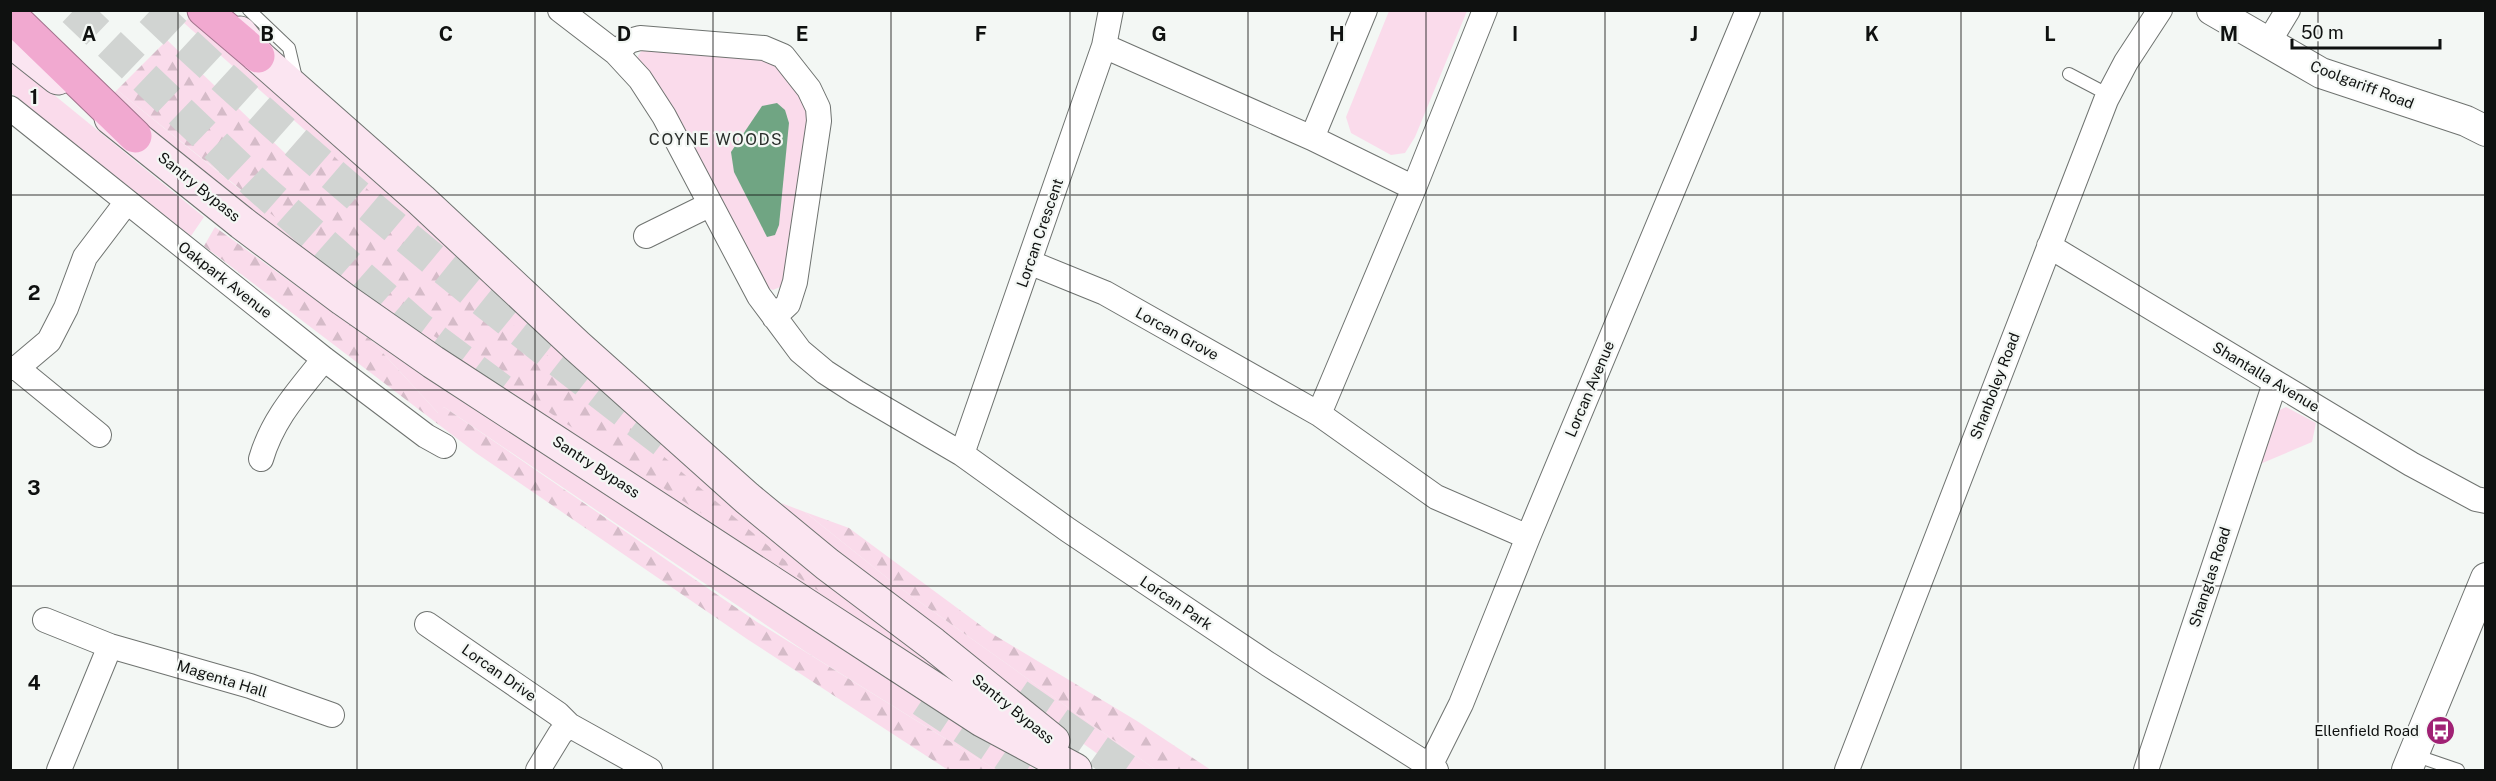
<svg xmlns="http://www.w3.org/2000/svg" width="2496" height="781" font-family="'Public Sans',sans-serif">
<style>
.green{fill:#fadbeb}
.forest{fill:url(#forest-firs)}
.water{fill:#70a583}
.lines{fill:none;stroke-linecap:round;stroke-linejoin:round}
.motorway-tunnel{stroke:#d1d4d2;stroke-width:33;stroke-dasharray:33 16;stroke-linecap:butt}
.service-casing{stroke:#6f7370;stroke-width:14}
.minor-casing{stroke:#6f7370;stroke-width:26}
.tertiary-casing{stroke:#6f7370;stroke-width:32}
.secondary-casing{stroke:#6f7370;stroke-width:35}
.motorway-casing{stroke:#a2748d;stroke-width:35}
.service{stroke:#fff;stroke-width:12}
.minor{stroke:#fff;stroke-width:24}
.tertiary{stroke:#fff;stroke-width:30}
.secondary{stroke:#fbe5f1;stroke-width:33}
.motorway{stroke:#f1a9d0;stroke-width:33}
.grid{fill:none;stroke:#0f1110;stroke-width:1.5;stroke-opacity:0.55}
.labels{text-anchor:middle;stroke-width:4.5;stroke-linejoin:round;paint-order:stroke}
.street-label{font-size:15px;fill:#0f1110;stroke:#f3f7f4}
.poi-label{font-size:15px;fill:#0f1110;stroke:#f3f7f4;text-anchor:end}
.neighbourhood-label{font-size:16px;letter-spacing:1.5px;fill:#2b2f2c;stroke:#f3f7f4}
.grid-label{font-size:20px;text-anchor:middle;font-weight:bold;fill:#0f1110;stroke:#f3f7f4;stroke-width:4.5;stroke-linejoin:round;paint-order:stroke}
</style>
<defs>
<pattern id="forest-firs" width="22" height="20" patternUnits="userSpaceOnUse" patternTransform="scale(1.5)"><rect width="22" height="20" fill="#fadbeb"/><path d="M5 1l3.5 6h-7zM16 11l3.5 6h-7z" fill="#d5bbc8"/></pattern>
</defs>
<rect width="100%" height="100%" fill="#f3f7f4"/>
<path class="green" d="M 1389,11 L 1467,11 L 1415,137 L 1405,153 L 1391,155 L 1351,133 L 1346,117 Z
M 193,13 L 996,707 L 990,716 L 364,305 L 110,97 L 117,90 L 248,196 L 306,131 L 184,23 Z
M 642,50 L 771,59 L 805,101 L 808,108 L 786,281 L 780,287 L 773,290 L 766,287 L 638,63 L 638,56 Z
M 10,59 L 204,217 L 191,236 L 11,93 Z
M 371,340 L 1036,770 L 996,770 L 806,652 L 444,407 L 439,414 Z
M 2286,407 L 2316,423 L 2312,442 L 2253,467 L 2271,414 Z
M 781,503 L 805,512 L 896,585 L 1156,770 L 1120,770 L 1056,724 L 805,529 Z"/>
<path class="forest" d="M 167,40 L 288,156 L 311,133 C 473,298 652,446 828,597 L 372,295 L 117,90 Z
M 215,227 L 371,340 L 438,413 L 444,407 L 757,622 L 996,770 L 948,770 L 747,639 L 476,453 L 204,246 Z
M 805,512 L 849,528 L 991,633 L 1137,721 L 1211,770 L 1156,770 L 896,585 Z"/>
<path class="water" d="M 777,103 L 785,110 L 789,123 L 779,225 L 775,235 L 767,237 L 734,172 L 731,152 L 762,106 Z"/>
<g class="lines">
<path class="motorway-tunnel" d="M 74,10 L 257,185 L 420,329 L 501,390
M 151,10 C 315,166 490,310 671,447
M 1018,695 L 1126,770
M 922,700 L 1027,770"/>
<defs>
<path id="service" d="M 249,10 L 289,48 L 296,78
M 2069,74 L 2109,95
M 2414,755 L 2458,770"/>
<path id="minor" d="M 560,10 L 616,53 L 640,79 L 664,116 L 759,296 L 800,351 L 825,372 L 856,392 L 962,454 L 1068,530 L 1268,664 L 1436,770
M 2268,43 L 2288,10
M 1104,46 L 1312,138 L 1414,188
M 616,53 L 629,41 L 640,38 L 764,48 L 783,56 L 809,89 L 818,108 L 819,121 L 795,282 L 788,304 L 774,317
M 10,108 L 324,359 L 426,436 L 444,446
M 1312,138 L 1365,10
M 646,236 L 709,205
M 2049,246 L 2411,464 L 2476,499 L 2486,501
M 1031,263 L 1105,293 L 1319,414 L 1436,497 L 1528,537
M 10,368 L 17,368 L 49,341 L 66,308 L 85,257 L 126,203
M 17,368 L 99,435
M 1319,414 L 1414,188 L 1485,10
M 962,454 L 1104,46 L 1111,10
M 261,459 C 273,418 298,392 324,359
M 45,620 L 110,646 L 250,686 L 332,715
M 427,624 L 558,714 L 569,725
M 1430,766 L 1461,704 L 1528,537 L 1748,10
M 59,770 L 110,646
M 538,770 L 560,734 L 569,725 L 650,770
M 1847,770 L 2106,100 L 2126,62 L 2160,10
M 2146,770 L 2275,383"/>
<path id="tertiary" d="M 2212,10 L 2321,73 L 2466,121 L 2486,131
M 2407,770 L 2486,578"/>
<path id="secondary" d="M 240,33 L 258,56 L 421,200 L 577,346 L 747,498 L 827,564 L 933,644 L 1053,741
M 10,40 L 58,78
M 111,118 L 242,223 L 343,299 L 433,362 L 982,720 L 1075,770"/>
<path id="motorway" d="M 204,10 L 258,56
M 10,15 L 135,136"/>
</defs>
<use href="#service" class="service-casing"/>
<use href="#minor" class="minor-casing"/>
<use href="#tertiary" class="tertiary-casing"/>
<use href="#secondary" class="secondary-casing"/>
<use href="#motorway" class="motorway-casing"/>
<use href="#service" class="service"/>
<use href="#minor" class="minor"/>
<use href="#tertiary" class="tertiary"/>
<use href="#secondary" class="secondary"/>
<use href="#motorway" class="motorway"/>
</g>
<path class="grid" d="M 178,10 L 178,770M 357,10 L 357,770M 535,10 L 535,770M 713,10 L 713,770M 891,10 L 891,770M 1070,10 L 1070,770M 1248,10 L 1248,770M 1426,10 L 1426,770M 1605,10 L 1605,770M 1783,10 L 1783,770M 1961,10 L 1961,770M 2139,10 L 2139,770M 2318,10 L 2318,770M 10,195 L 2486,195M 10,390 L 2486,390M 10,586 L 2486,586"/>
<defs>
<symbol id="bus-disc" viewBox="-11 -11 22 22"><circle r="9.5" fill="#a02174" stroke="#f3f7f4"/><path d="M-5-6H5V4H4V6H2V4H-2V6H-4V4H-5ZM-3.5-4V0h7V-4ZM-3.5 1.2v1.5H-2V1.2ZM2 1.2v1.5H3.5V1.2Z" fill="#fff"/></symbol>
</defs>
<g fill-rule="evenodd">
<use href="#bus-disc" x="2424" y="714" width="33" height="33"/>
</g>
<g class="labels">
<g class="street-label">
<text transform="translate(2362 85) rotate(21)" y="5">Coolgariff Road</text>
<text transform="translate(199 187) rotate(39)" y="5">Santry Bypass</text>
<text transform="translate(1040 233) rotate(-71)" y="5">Lorcan Crescent</text>
<text transform="translate(225 280) rotate(38)" y="5">Oakpark Avenue</text>
<text transform="translate(1177 334) rotate(29)" y="5">Lorcan Grove</text>
<text transform="translate(2266 377) rotate(31)" y="5">Shantalla Avenue</text>
<text transform="translate(1995 386) rotate(-69)" y="5">Shanboley Road</text>
<text transform="translate(1590 389) rotate(-67)" y="5">Lorcan Avenue</text>
<text transform="translate(596 467) rotate(33)" y="5">Santry Bypass</text>
<text transform="translate(2210 577) rotate(-72)" y="5">Shanglas Road</text>
<text transform="translate(1176 603) rotate(34)" y="5">Lorcan Park</text>
<text transform="translate(499 673) rotate(35)" y="5">Lorcan Drive</text>
<text transform="translate(222 679) rotate(17)" y="5">Magenta Hall</text>
<text transform="translate(1013 709) rotate(39)" y="5">Santry Bypass</text>
</g>
<g class="poi-label">
<text x="2419" y="736">Ellenfield Road</text>
</g>
<g class="neighbourhood-label">
<text x="716" y="145">COYNE WOODS</text>
</g>
</g>
<g class="grid-label">
<text x="89" y="41">A</text>
<text x="267" y="41">B</text>
<text x="446" y="41">C</text>
<text x="624" y="41">D</text>
<text x="802" y="41">E</text>
<text x="981" y="41">F</text>
<text x="1159" y="41">G</text>
<text x="1337" y="41">H</text>
<text x="1515" y="41">I</text>
<text x="1694" y="41">J</text>
<text x="1872" y="41">K</text>
<text x="2050" y="41">L</text>
<text x="2229" y="41">M</text>
<text x="34" y="104">1</text>
<text x="34" y="300">2</text>
<text x="34" y="495">3</text>
<text x="34" y="690">4</text>
</g>
<rect width="2496" height="781" fill="none" stroke="#0f1110" stroke-width="24"/>
<path d="M2292 39v9h148v-9" fill="none" stroke="#0f1110" stroke-width="3"/>
<text x="2301" y="39" font-size="18" fill="#0f1110" stroke="#f3f7f4" stroke-width="4.5" paint-order="stroke">50 m</text>
</svg>
